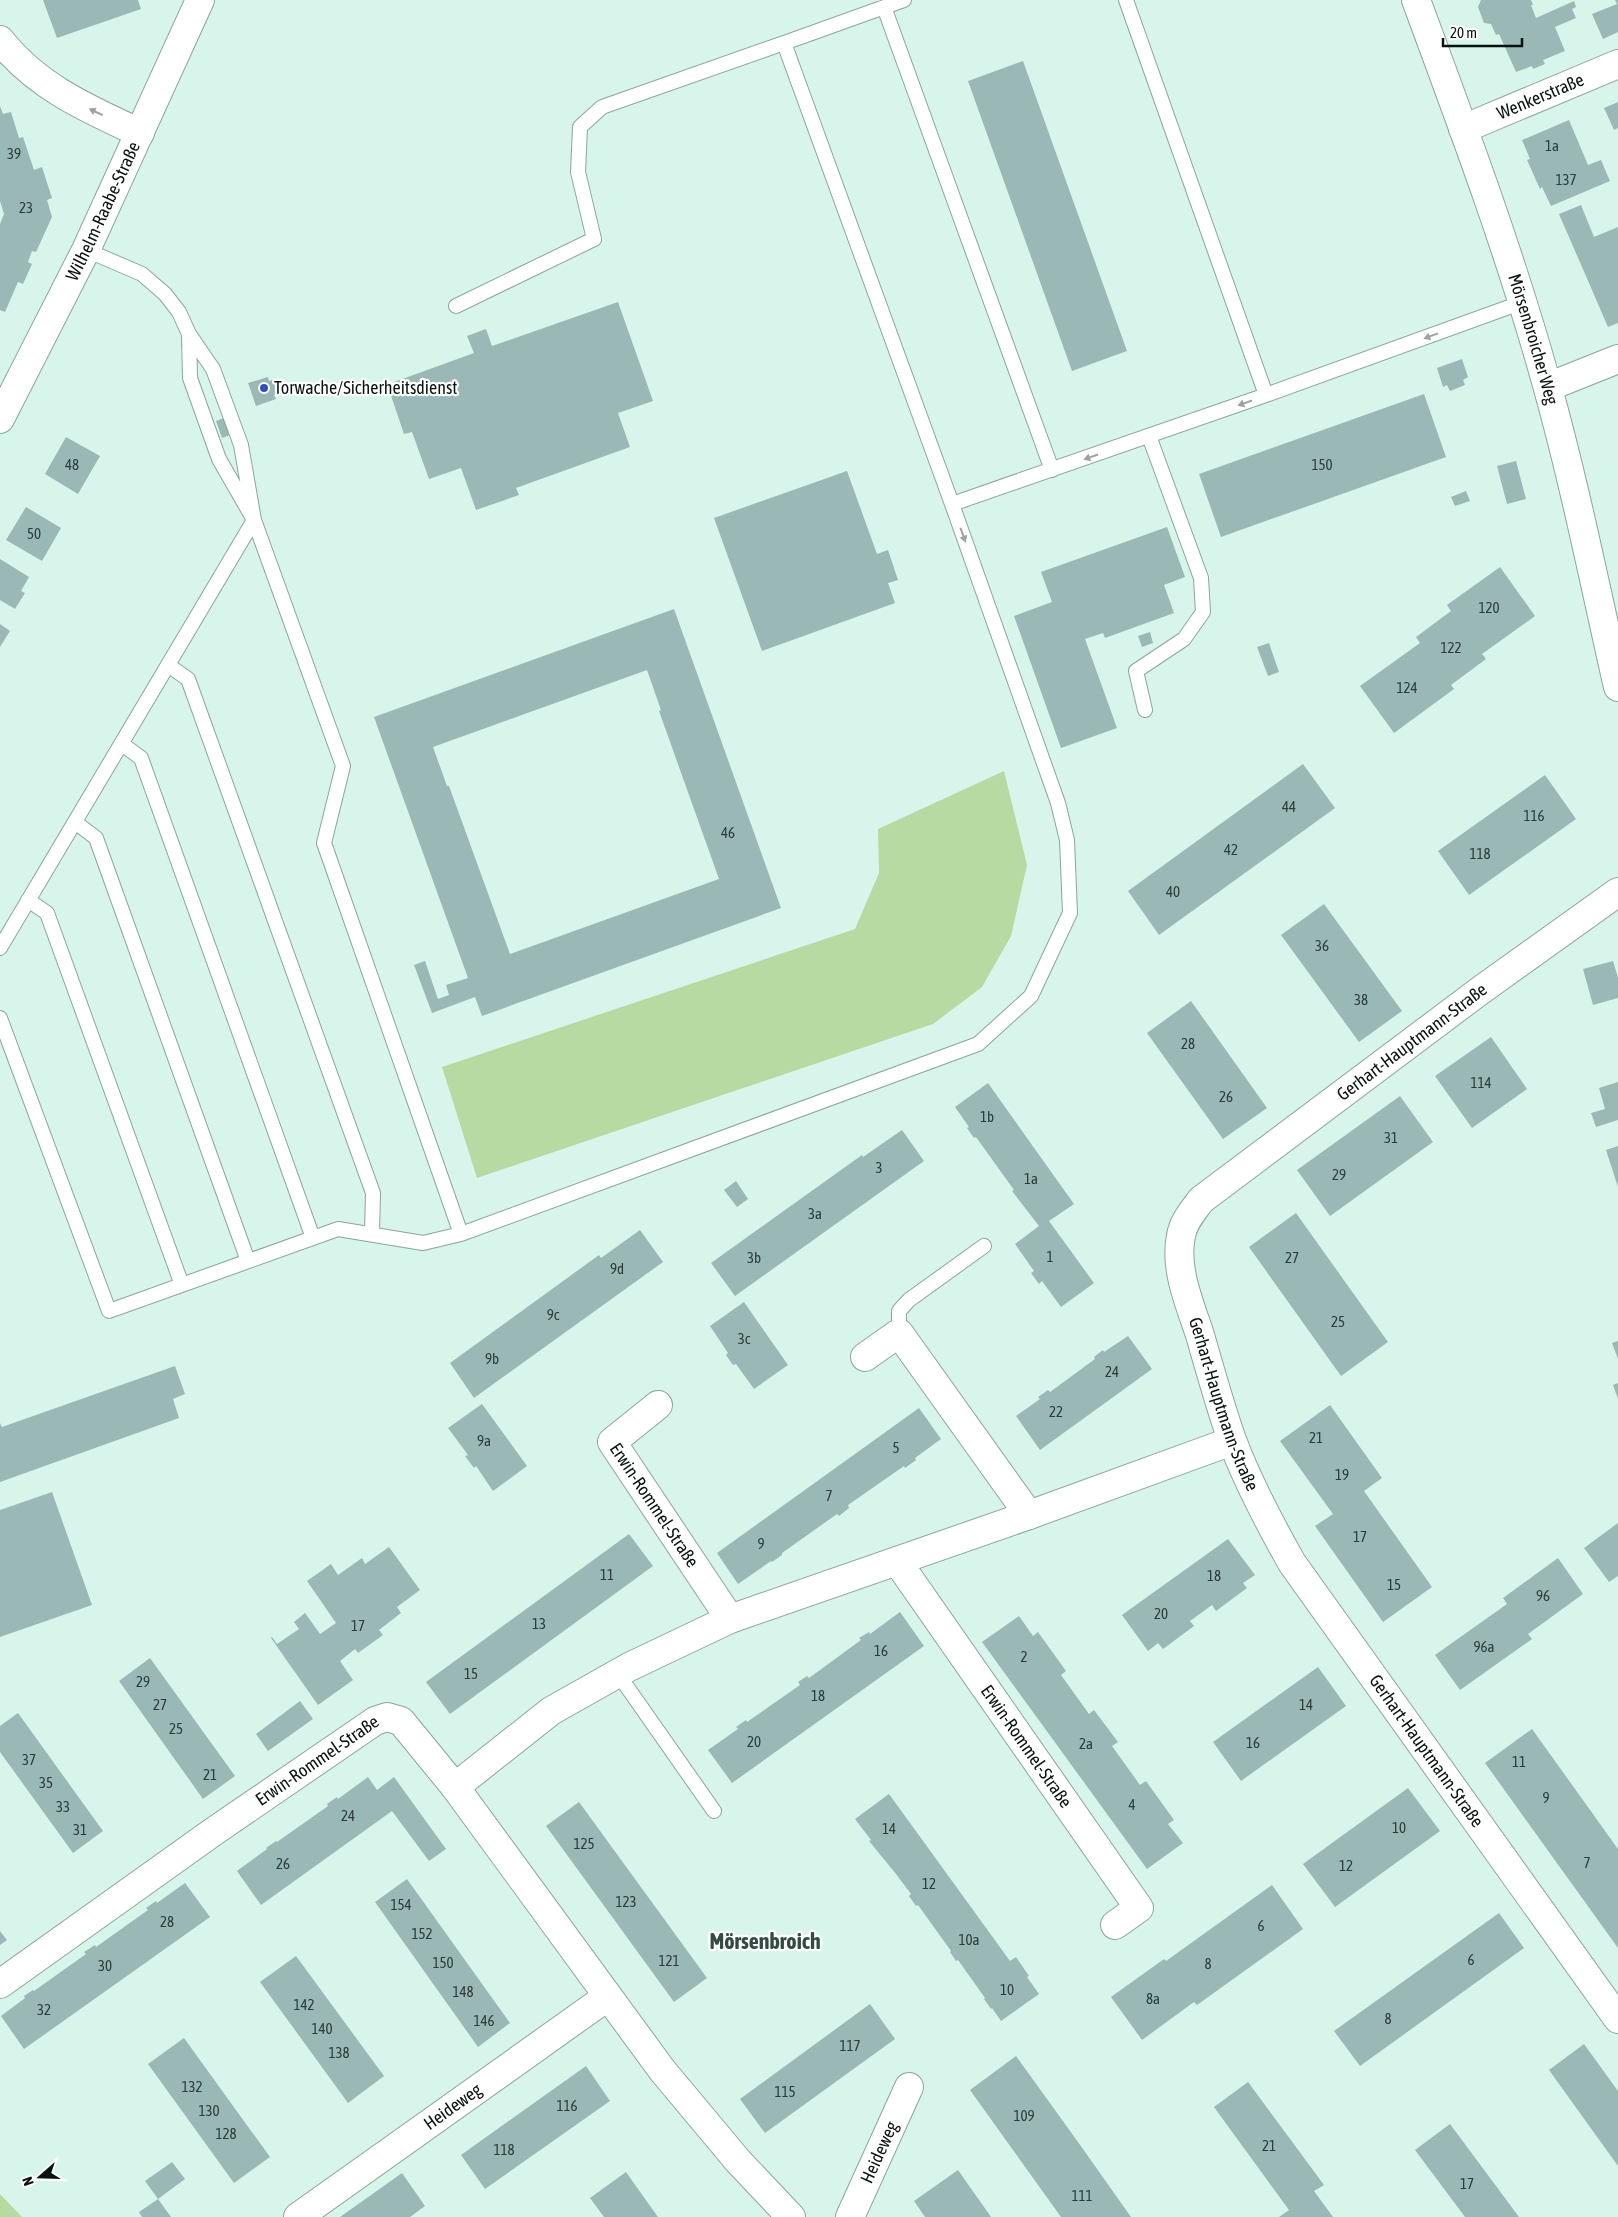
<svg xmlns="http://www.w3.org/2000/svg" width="1618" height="2217" font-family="'Asap Condensed',sans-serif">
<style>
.green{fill:#b5dba2}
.building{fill:#9ab8b6;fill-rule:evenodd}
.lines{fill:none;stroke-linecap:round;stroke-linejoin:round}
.service-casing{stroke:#8ba59c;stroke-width:16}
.minor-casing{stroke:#8ba59c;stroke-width:30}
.tertiary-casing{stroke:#8ba59c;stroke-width:30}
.service{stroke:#fff;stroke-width:14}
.minor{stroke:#fff;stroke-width:28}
.tertiary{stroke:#fff;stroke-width:28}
.oneway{fill:#9da19f}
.poi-dot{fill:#2f4fbf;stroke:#fff;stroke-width:2}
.labels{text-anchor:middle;stroke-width:4.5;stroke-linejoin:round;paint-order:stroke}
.number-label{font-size:15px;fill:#2d3c3a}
.street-label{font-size:18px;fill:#091310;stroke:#fff}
.poi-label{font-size:18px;fill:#091310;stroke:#fff;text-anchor:start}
.district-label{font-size:22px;font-weight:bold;fill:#334b44;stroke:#fff}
</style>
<rect width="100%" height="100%" fill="#d8f5eb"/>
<path class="green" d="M 1004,771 L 1027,865 L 1011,936 L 982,987 L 933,1024 L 477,1178 L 442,1067 L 855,929 L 879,873 L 878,829 Z
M 0,2194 L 22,2217 L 0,2217 Z"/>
<path class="building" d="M 43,0 L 138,0 L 141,9 L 57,38 Z
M 1481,0 L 1531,0 L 1533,5 L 1531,5 L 1536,18 L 1574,1 L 1576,7 L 1572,9 L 1576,18 L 1555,27 L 1565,51 L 1543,60 L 1545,64 L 1533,69 L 1532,66 L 1516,72 L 1499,34 L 1496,35 L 1491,24 L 1484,23 L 1478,7 Z
M 1615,0 L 1618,0 L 1618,32 L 1603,39 L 1592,14 L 1617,4 Z
M 1023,61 L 1127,351 L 1072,371 L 968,81 Z
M 1618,102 L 1618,128 L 1614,130 L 1604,108 Z
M 0,106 L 3,114 L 11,112 L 19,138 L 23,137 L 34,170 L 42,167 L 52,198 L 47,200 L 52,217 L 36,252 L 32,251 L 28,262 L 32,264 L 23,284 L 18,282 L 5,312 L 0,310 L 0,224 L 4,214 L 0,201 Z
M 1569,120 L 1588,165 L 1601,160 L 1610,181 L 1551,206 L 1542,187 L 1540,189 L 1527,160 L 1530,159 L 1522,140 Z
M 1581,205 L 1594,237 L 1618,227 L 1618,323 L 1608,327 L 1559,214 Z
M 618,302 L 653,401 L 618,413 L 630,447 L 516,488 L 519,495 L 476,510 L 461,468 L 429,479 L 412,432 L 404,434 L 389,390 L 396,388 L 394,382 L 474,353 L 467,336 L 486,329 L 492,346 Z
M 1462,359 L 1468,377 L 1463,380 L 1465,385 L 1450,391 L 1447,385 L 1443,387 L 1437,368 Z
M 268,377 L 269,381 L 275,379 L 279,393 L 274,395 L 276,399 L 256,406 L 248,383 Z
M 1424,394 L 1446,457 L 1221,537 L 1199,474 Z
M 224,418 L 230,435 L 222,438 L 216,421 Z
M 66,437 L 100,456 L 78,494 L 45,474 Z
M 1516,461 L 1526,499 L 1507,504 L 1497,466 Z
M 847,471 L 877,554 L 888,550 L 898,580 L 888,583 L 895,603 L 762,651 L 714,518 Z
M 1466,491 L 1470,501 L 1455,506 L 1451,497 Z
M 26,507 L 61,528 L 42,561 L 6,540 Z
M 1167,527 L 1185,577 L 1164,585 L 1174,613 L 1105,638 L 1103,633 L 1085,639 L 1117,728 L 1061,748 L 1014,616 L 1052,602 L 1041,572 Z
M 0,559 L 29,577 L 21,591 L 25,593 L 15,609 L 0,600 Z
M 1500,567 L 1535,616 L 1482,654 L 1486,659 L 1451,685 L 1454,689 L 1394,733 L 1360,686 L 1420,643 L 1416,637 L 1451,611 L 1447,605 Z
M 674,609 L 781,908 L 482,1016 L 475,997 L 432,1013 L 414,965 L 425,961 L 438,999 L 449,995 L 446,985 L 468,978 L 374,717 ZM 647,670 L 661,710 L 659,711 L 719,879 L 510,954 L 449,786 L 447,786 L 433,747 Z
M 0,624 L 10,631 L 0,647 Z
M 1150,632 L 1153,643 L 1142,647 L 1138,636 Z
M 1269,643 L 1279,672 L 1268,676 L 1257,647 Z
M 1303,764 L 1335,808 L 1159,935 L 1128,891 Z
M 1545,775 L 1576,819 L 1469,895 L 1438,851 Z
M 1324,904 L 1402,1011 L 1359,1042 L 1281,935 Z
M 1613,961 L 1618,978 L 1618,998 L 1593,1005 L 1583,969 Z
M 1191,1001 L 1267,1108 L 1223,1139 L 1147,1033 Z
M 1491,1037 L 1527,1089 L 1472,1128 L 1435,1076 Z
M 1618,1082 L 1618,1120 L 1596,1127 L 1591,1113 L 1605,1109 L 1599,1088 Z
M 988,1083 L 1074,1204 L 1049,1221 L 1094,1283 L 1061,1307 L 1042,1281 L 1039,1284 L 1031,1273 L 1034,1271 L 1015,1244 L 1039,1226 L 1012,1191 L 1014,1190 L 976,1137 L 974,1138 L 967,1128 L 969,1127 L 955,1107 Z
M 1400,1096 L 1433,1142 L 1330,1216 L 1297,1170 Z
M 902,1130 L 924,1161 L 735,1296 L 711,1263 L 862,1155 L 863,1157 Z
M 1618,1146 L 1618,1187 L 1606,1150 Z
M 736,1181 L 748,1199 L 737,1207 L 724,1190 Z
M 1296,1213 L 1388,1342 L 1341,1376 L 1249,1247 Z
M 640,1230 L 663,1262 L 474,1398 L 450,1363 L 599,1255 L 601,1258 Z
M 744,1302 L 788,1365 L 754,1389 L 736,1364 L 733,1365 L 726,1355 L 728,1353 L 710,1326 Z
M 1128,1336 L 1152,1369 L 1040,1450 L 1016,1416 L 1040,1399 L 1038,1397 L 1048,1390 L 1050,1392 L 1095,1359 L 1094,1357 L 1103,1350 L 1104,1352 Z
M 1618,1341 L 1618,1359 L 1612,1343 Z
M 175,1366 L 185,1394 L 173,1399 L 179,1418 L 0,1482 L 0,1423 L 2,1427 Z
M 1618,1383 L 1618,1399 L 1613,1385 Z
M 482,1404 L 527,1466 L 493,1491 L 476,1466 L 474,1468 L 465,1456 L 468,1455 L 448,1428 Z
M 1330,1405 L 1382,1478 L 1364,1491 L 1432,1587 L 1383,1622 L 1315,1526 L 1333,1514 L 1280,1441 Z
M 919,1408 L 941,1439 L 915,1458 L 916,1460 L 905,1468 L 904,1466 L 848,1505 L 849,1508 L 839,1516 L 837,1514 L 782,1553 L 782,1555 L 772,1562 L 771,1561 L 738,1584 L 717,1553 Z
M 52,1492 L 92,1605 L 0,1637 L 0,1510 Z
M 1618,1523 L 1618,1576 L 1609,1582 L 1584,1548 Z
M 629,1534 L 653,1566 L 450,1714 L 426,1682 Z
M 1228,1539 L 1255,1575 L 1243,1583 L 1247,1588 L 1216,1611 L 1212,1605 L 1190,1621 L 1194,1626 L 1163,1649 L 1158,1643 L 1148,1651 L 1122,1615 Z
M 389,1547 L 420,1590 L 397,1607 L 401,1613 L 379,1630 L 383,1635 L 358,1653 L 355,1649 L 340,1661 L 353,1680 L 318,1705 L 271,1638 L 272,1637 L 277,1644 L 299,1629 L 294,1622 L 305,1613 L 320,1634 L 336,1623 L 307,1581 L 331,1564 L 338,1575 L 362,1558 L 365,1564 Z
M 1558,1558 L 1583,1594 L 1528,1634 L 1532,1639 L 1460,1690 L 1435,1655 L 1507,1604 L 1503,1598 Z
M 900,1612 L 924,1646 L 732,1783 L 708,1750 L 738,1729 L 736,1727 L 746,1720 L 747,1722 L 800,1685 L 798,1682 L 807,1676 L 809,1678 L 861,1640 L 859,1638 L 869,1632 L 870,1634 Z
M 1019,1616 L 1033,1636 L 1038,1632 L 1066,1671 L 1061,1675 L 1089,1714 L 1094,1710 L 1118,1742 L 1112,1746 L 1140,1785 L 1146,1781 L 1174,1820 L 1168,1824 L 1183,1843 L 1147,1869 L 982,1642 Z
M 150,1658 L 235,1776 L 203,1799 L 119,1681 Z
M 1318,1667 L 1346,1706 L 1241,1781 L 1213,1742 Z
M 300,1701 L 313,1719 L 268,1751 L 256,1734 Z
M 18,1713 L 103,1831 L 73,1853 L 0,1752 L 0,1726 Z
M 1532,1729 L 1618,1849 L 1618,1948 L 1485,1763 Z
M 368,1777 L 377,1790 L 394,1777 L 446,1849 L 429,1861 L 392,1811 L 261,1905 L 237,1871 L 267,1849 L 266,1848 L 276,1841 L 277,1842 L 328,1806 L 327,1804 L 337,1797 L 338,1799 Z
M 1408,1788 L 1440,1831 L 1335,1907 L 1303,1864 Z
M 889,1794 L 1010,1961 L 1016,1957 L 1029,1976 L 1027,1977 L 1039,1994 L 1001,2021 L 992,2008 L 991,2009 L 984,1999 L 985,1998 L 958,1960 L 956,1961 L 950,1952 L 951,1951 L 918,1905 L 916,1906 L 909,1896 L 911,1894 L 896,1874 L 869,1841 L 871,1840 L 855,1819 Z
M 579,1802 L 707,1978 L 674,2002 L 546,1826 Z
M 407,1879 L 510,2023 L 478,2047 L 375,1902 Z
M 185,1883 L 210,1917 L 24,2049 L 1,2016 L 25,1998 L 24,1996 L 33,1990 L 34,1991 L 86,1954 L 84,1952 L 95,1945 L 96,1947 L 148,1910 L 146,1908 L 156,1901 L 157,1903 Z
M 1272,1885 L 1303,1929 L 1197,2005 L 1194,2002 L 1142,2040 L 1111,1997 L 1164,1959 L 1166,1961 Z
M 1499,1913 L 1524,1948 L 1360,2066 L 1334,2031 Z
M 0,1931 L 7,1940 L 0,1945 Z
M 296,1956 L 384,2076 L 348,2103 L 260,1982 Z
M 870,2004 L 895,2039 L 765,2133 L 740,2099 Z
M 184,2038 L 270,2157 L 234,2183 L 148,2064 Z
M 1584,2044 L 1618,2091 L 1618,2166 L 1549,2070 Z
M 1016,2056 L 1078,2142 L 1131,2217 L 1061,2217 L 970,2090 Z
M 586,2066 L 610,2101 L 485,2189 L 461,2155 Z
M 1248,2082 L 1324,2185 L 1314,2191 L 1333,2217 L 1279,2217 L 1289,2210 L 1214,2107 Z
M 1450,2124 L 1519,2217 L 1465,2217 L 1415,2150 Z
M 172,2162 L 185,2179 L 158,2199 L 145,2181 Z
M 958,2170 L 991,2217 L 925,2217 L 914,2201 Z
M 626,2172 L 643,2196 L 658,2217 L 604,2217 L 590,2198 Z
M 402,2173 L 425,2206 L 410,2217 L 340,2217 Z
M 158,2199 L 171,2217 L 142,2217 L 139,2212 Z"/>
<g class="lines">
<defs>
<path id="service" d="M 904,0 L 784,43 L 952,504
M 1126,0 L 1266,395
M 884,7 L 1052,470
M 86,250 L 142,274 L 165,294 L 179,312 L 189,334 L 213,369 L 241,445 L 254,520 L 343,766 L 324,843 L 461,1234 L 978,1044 L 1031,996 L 1070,913 L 1067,840 L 1058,803 L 952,504 L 1266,395 L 1523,302
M 456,306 L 594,239 L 578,172 L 580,127 L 602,107 L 784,43
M 168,665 L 188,679 L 373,1193 L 372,1233
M 1145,710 L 1136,671 L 1184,639 L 1203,612 L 1201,578 L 1149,436
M 122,744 L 141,758 L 313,1238
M 75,822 L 96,838 L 248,1261
M 28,900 L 47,913 L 182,1285
M 0,948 L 254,520 L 219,459 L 190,378 L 189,334
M 0,1018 L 109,1311 L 338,1229 L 423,1243 L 461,1234
M 899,1333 L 899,1311 L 909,1300 L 984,1246
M 618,1674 L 714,1811"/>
<g id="minor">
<path d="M 0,40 C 37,87 88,109 140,133"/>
<path id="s1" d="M 1463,129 L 1618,64"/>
<path d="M 1548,387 L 1618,359"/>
<path id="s2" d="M 0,419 L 86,250 L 200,0"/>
<path id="s3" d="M 1618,892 L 1481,990 L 1201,1200 C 1193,1211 1183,1222 1181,1236 C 1174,1268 1190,1305 1200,1335 C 1210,1370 1220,1406 1232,1440 C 1248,1483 1270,1524 1292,1563 L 1618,2019"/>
<path d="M 865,1357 L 899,1333 L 1029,1515"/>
<path id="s4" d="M 658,1405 L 612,1442 L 730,1619"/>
<path id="s5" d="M 897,1561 L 1139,1908 L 1115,1925"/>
<path d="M 455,1787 L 662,2070 L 738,2161 L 791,2217"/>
<path id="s6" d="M 0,1984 L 213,1832 L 375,1721 L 387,1717 L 401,1721 L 455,1787 L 551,1711 L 629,1667 L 730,1619 L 1029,1515 L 1232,1441"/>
<path id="s7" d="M 298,2217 L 607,1997"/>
<path id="s8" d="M 850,2217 L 909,2087"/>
</g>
<g id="tertiary">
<path id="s9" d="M 1416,0 C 1463,127 1511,255 1547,385 C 1575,485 1595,586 1618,687"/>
</g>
</defs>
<use href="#service" class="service-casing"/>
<use href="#minor" class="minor-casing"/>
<use href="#tertiary" class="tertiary-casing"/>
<use href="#service" class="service"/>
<use href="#minor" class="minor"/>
<use href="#tertiary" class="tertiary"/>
</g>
<defs><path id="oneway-solid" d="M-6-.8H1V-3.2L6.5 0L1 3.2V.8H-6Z" transform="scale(1.25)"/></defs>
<g class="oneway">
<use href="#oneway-solid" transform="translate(96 112) rotate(-155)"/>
<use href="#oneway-solid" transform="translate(1431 336) rotate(160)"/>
<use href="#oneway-solid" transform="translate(1245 403) rotate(161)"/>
<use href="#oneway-solid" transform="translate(1091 457) rotate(161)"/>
<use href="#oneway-solid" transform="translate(963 535) rotate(70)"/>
</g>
<circle class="poi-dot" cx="264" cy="388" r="5"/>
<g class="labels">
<g class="number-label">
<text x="1552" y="151">1a</text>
<text x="14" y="159">39</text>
<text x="1566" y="185">137</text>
<text x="26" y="213">23</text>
<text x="72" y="470">48</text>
<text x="1322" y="470">150</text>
<text x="34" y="539">50</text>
<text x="1489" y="613">120</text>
<text x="1451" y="653">122</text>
<text x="1407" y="693">124</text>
<text x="1289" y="812">44</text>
<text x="1534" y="821">116</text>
<text x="728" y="838">46</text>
<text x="1231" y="855">42</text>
<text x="1480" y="859">118</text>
<text x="1173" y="897">40</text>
<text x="1322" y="951">36</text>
<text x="1361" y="1005">38</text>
<text x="1188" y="1049">28</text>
<text x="1481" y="1088">114</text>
<text x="1226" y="1102">26</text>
<text x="987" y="1122">1b</text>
<text x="1391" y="1143">31</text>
<text x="879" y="1173">3</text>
<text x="1339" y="1180">29</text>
<text x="1031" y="1184">1a</text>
<text x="815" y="1219">3a</text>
<text x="1050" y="1262">1</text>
<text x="754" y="1263">3b</text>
<text x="1292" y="1263">27</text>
<text x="617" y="1274">9d</text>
<text x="553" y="1320">9c</text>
<text x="1338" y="1327">25</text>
<text x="744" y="1344">3c</text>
<text x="492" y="1364">9b</text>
<text x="1112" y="1377">24</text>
<text x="1056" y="1417">22</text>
<text x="1316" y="1443">21</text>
<text x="484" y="1446">9a</text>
<text x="896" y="1453">5</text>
<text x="1342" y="1480">19</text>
<text x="829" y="1501">7</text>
<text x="1360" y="1542">17</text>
<text x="761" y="1549">9</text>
<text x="607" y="1580">11</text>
<text x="1214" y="1581">18</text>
<text x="1394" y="1590">15</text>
<text x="1543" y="1601">96</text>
<text x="1161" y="1619">20</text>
<text x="539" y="1629">13</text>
<text x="358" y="1631">17</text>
<text x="1484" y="1652">96a</text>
<text x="881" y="1656">16</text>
<text x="1024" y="1662">2</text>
<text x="471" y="1679">15</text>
<text x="143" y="1687">29</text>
<text x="818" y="1701">18</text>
<text x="160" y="1710">27</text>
<text x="1306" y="1710">14</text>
<text x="176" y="1734">25</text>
<text x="754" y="1747">20</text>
<text x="1253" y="1748">16</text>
<text x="1086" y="1749">2a</text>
<text x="29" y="1765">37</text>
<text x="1519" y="1767">11</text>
<text x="210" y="1780">21</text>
<text x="46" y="1788">35</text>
<text x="1546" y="1803">9</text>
<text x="1132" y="1810">4</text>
<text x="63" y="1812">33</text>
<text x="348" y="1821">24</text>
<text x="1399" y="1833">10</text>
<text x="889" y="1834">14</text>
<text x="80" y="1835">31</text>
<text x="584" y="1849">125</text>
<text x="1587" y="1868">7</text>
<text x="283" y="1869">26</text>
<text x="1346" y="1871">12</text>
<text x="929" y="1889">12</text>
<text x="626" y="1907">123</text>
<text x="401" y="1910">154</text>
<text x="167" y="1927">28</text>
<text x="1261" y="1931">6</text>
<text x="422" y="1939">152</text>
<text x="969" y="1945">10a</text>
<text x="1471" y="1965">6</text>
<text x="669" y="1966">121</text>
<text x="443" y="1968">150</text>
<text x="1208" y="1969">8</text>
<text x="105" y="1971">30</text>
<text x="1007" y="1995">10</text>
<text x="463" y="1997">148</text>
<text x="1153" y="2004">8a</text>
<text x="304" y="2010">142</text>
<text x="44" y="2015">32</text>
<text x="1388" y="2024">8</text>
<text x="484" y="2026">146</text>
<text x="322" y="2034">140</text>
<text x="850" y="2051">117</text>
<text x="339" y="2058">138</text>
<text x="192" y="2092">132</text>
<text x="785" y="2097">115</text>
<text x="567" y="2111">116</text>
<text x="209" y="2116">130</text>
<text x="1024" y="2121">109</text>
<text x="226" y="2139">128</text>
<text x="1269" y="2151">21</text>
<text x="504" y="2155">118</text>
<text x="1467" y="2189">17</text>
<text x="1082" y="2201">111</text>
</g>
<g class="street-label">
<text dy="6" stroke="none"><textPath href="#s1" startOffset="84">Wenkerstraße</textPath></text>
<text dy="6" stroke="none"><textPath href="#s2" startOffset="232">Wilhelm-Raabe-Straße</textPath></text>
<text dy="6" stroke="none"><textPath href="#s9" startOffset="359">Mörsenbroicher Weg</textPath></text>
<text transform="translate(1412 1042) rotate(-37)" y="6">Gerhart-Hauptmann-Straße</text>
<text dy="6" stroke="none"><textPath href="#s3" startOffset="735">Gerhart-Hauptmann-Straße</textPath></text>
<text dy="6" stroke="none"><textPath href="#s4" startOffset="135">Erwin-Rommel-Straße</textPath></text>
<text dy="6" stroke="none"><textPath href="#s5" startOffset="226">Erwin-Rommel-Straße</textPath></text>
<text dy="6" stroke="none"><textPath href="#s3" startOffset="1140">Gerhart-Hauptmann-Straße</textPath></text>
<text dy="6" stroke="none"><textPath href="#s6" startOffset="388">Erwin-Rommel-Straße</textPath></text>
<text dy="6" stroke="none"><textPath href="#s7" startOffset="190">Heideweg</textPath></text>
<text dy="6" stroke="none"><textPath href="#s8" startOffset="71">Heideweg</textPath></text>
</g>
<g class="poi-label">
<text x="274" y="394">Torwache/Sicherheitsdienst</text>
</g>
<g class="district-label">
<text x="765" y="1949">Mörsenbroich</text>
</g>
</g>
<g transform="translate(40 2177) rotate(250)" stroke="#ffffff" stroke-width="4" paint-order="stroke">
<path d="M0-4L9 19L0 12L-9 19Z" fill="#091310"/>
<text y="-8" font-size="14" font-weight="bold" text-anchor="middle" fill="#091310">N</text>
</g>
<path d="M1443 38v8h79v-8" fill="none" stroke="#091310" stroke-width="2.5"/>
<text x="1450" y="38" font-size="15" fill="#091310" stroke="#ffffff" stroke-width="4" paint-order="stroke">20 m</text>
</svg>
